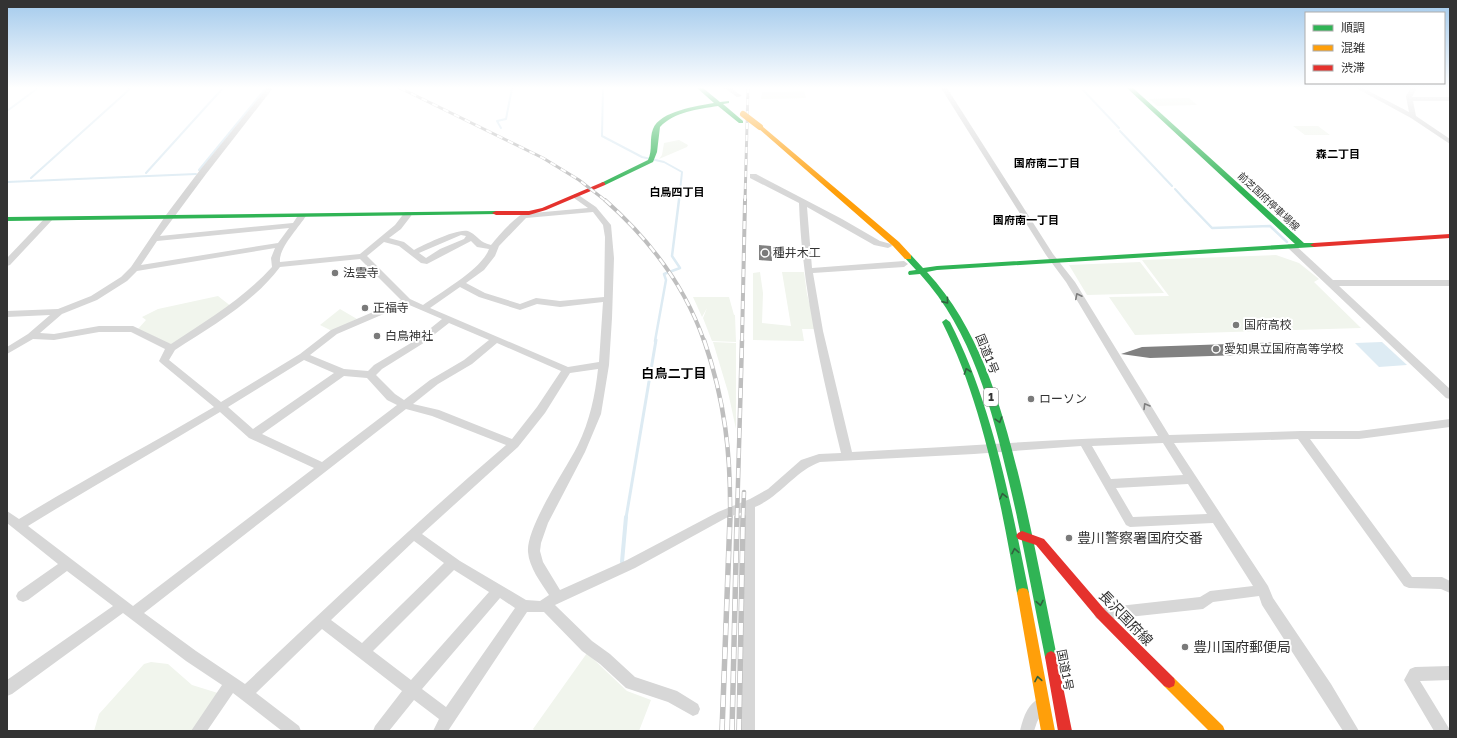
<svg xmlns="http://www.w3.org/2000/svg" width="1457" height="738" font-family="'Golos Text','Noto Sans JP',sans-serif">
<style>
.green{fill:#f1f5ed}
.water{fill:#ddebf3}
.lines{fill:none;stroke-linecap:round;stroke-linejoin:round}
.stream-far3{stroke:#ddebf3;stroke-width:2}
.stream-far2{stroke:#ddebf3;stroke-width:2.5}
.stream-far1{stroke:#ddebf3;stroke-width:3}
.stream{stroke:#ddebf3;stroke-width:4}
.building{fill:#818181}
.street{fill:#d7d7d7;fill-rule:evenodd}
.fast{fill:#30b455;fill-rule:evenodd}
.slow{fill:#ff9f0a;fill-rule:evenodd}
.jam{fill:#e5322d;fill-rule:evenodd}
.rail-far3-casing{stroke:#bebebe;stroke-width:3}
.rail-far2-casing{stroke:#bebebe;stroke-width:4}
.rail-far1-casing{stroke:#bebebe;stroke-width:4.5}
.rail-casing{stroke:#bebebe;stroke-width:5.5}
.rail-far3{stroke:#fff;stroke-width:2;stroke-dasharray:6;stroke-linecap:butt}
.rail-far2{stroke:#fff;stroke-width:2.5;stroke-dasharray:8;stroke-linecap:butt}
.rail-far1{stroke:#fff;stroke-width:3;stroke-dasharray:10;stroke-linecap:butt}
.rail{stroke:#fff;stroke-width:4;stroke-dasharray:12;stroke-linecap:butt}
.slow-bridge{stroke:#ff9f0a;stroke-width:6}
.oneway{stroke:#7d7d7d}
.oneway2{stroke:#32603f}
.poi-dot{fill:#7a7a7a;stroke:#fff;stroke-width:1.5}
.labels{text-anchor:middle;stroke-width:4;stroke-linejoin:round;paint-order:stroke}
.far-street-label{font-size:10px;fill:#333;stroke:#fff}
.far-neighbourhood-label{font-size:11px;font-weight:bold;fill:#000;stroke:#fff}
.shield{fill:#fff;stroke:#707070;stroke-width:1}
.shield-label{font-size:11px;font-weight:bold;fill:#333}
.poi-label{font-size:12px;fill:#333;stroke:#fff;text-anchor:start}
.street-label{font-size:12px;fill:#333;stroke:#fff}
.neighbourhood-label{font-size:13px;font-weight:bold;fill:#000;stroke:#fff}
.near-poi-label{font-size:14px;fill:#333;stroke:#fff;text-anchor:start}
.near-street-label{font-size:14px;fill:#333;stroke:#fff}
</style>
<rect width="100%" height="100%" fill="#fff"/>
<path class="green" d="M 804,91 L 806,98 L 761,99 L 762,92 Z
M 1189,98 L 1197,105 L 1157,106 L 1149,99 Z
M 1293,126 L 1318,126 L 1330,135 L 1305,135 Z
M 679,140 L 688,145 L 687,147 L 659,159 L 662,155 L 664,143 Z
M 1276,255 L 1299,263 L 1319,279 L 1314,282 L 1361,328 L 1135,335 L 1109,297 L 1169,296 L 1142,260 Z
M 1140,262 L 1164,293 L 1087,295 L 1069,265 Z
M 760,272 L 763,293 L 762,323 L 791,326 L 782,272 L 804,272 L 807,294 L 816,329 L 802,329 L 804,341 L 753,340 L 753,273 Z
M 218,296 L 232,307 L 172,345 L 138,329 L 146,320 L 142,317 L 158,309 Z
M 693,297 L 729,297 L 734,315 L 731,314 L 735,315 L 736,342 L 712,341 L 703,318 L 707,308 L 702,317 Z
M 340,309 L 357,319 L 332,331 L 320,325 Z
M 713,342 L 736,343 L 736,429 L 728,392 Z
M 587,653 L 627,691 L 651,700 L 639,731 L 535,731 L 533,729 Z
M 151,662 L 168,664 L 192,685 L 221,694 L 197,731 L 94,731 L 99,714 L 144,664 Z"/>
<path class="water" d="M 1382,342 L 1407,365 L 1379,367 L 1355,343 Z"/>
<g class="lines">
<path class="stream-far3" d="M 603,88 L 602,136 L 642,157 L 664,162 L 682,172 L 679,201
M 1083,90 L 1119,128
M 7,111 L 38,88
M 501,128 L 497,121 L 506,119 L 512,88
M 1120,131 L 1172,186
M 199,170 L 266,88
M 146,173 L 223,88
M 31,178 L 131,88
M 7,182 L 196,174
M 1175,189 L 1186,201"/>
<path class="stream-far2" d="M 1185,200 L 1212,228 L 1270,226 L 1287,242
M 655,341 L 666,280 L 664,274 L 680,268 L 672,256 L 679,200"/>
<path class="stream-far1" d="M 626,518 L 656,340"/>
<path class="stream" d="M 622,562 L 626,517"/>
</g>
<path class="building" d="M 759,245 L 771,246 L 772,261 L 759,260 Z
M 1290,342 L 1300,353 L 1150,358 L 1121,354 L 1142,347 Z"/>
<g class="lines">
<path class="street" d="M 267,88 L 273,88 L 206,174 L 160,236 L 293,223 L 299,214 L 305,214 L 306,216 C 299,227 278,249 280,262 L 360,254 L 395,225 L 405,212 L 408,212 L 412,214 L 411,216 L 401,229 L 389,238 L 404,242 L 414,250 C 424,245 461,226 470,232 C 479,237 479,242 491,245 C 499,235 517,214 529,211 L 533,213 L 588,208 L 574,198 L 574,194 L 577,194 L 596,207 L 611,225 L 614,258 L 612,318 L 609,365 L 601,414 L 585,452 L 548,523 L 541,543 L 540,551 L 543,562 L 560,590 L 627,560 L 718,512 L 750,499 L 768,489 L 801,460 L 819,454 L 841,453 C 821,370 802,288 799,203 L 750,178 L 750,174 L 756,174 L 842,219 L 880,241 L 891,244 L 892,246 L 888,248 L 874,245 L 807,207 L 812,268 L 904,261 L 908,264 L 904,267 L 813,273 L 823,331 L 852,452 C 954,447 1056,439 1158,436 L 1066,282 L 1046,255 L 941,88 L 947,88 L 1053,254 L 1075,282 L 1169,435 L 1301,431 L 1359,431 L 1450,419 L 1450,427 L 1359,439 L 1310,439 L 1412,577 L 1442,577 L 1450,581 L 1450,593 L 1441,589 L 1409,588 L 1404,586 L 1298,439 L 1174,443 L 1268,586 L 1273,598 L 1331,684 L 1359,731 L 1343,731 L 1262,605 L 1259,596 L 1213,602 L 1203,609 L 1101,620 L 1096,618 L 1094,614 L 1096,610 L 1101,608 L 1200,597 L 1210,591 L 1253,586 L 1213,523 L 1130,527 L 1126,525 L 1081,446 L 974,454 L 820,462 C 795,471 781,496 755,507 L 755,731 L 741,731 L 743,512 L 726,518 L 635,568 L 555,605 L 592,641 L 610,654 L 635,677 L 677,691 L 698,704 L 700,709 L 698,714 L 693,716 L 668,702 L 626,688 L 600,664 L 582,651 L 544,612 L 527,612 L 448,731 L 433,731 L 439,719 L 414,700 L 389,731 L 373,731 L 375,726 L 402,691 L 322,629 L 256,693 L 299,726 L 301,731 L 282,731 L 233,693 L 207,731 L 191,731 L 222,685 L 186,661 L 123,613 L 12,694 L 7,696 L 7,680 L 113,606 L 67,571 L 28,600 L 23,602 L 18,600 L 16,596 L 18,592 L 58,564 L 7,523 L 7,511 L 19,519 C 83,480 149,445 214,407 L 161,363 L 159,361 L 165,349 L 131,332 L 99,332 L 54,340 L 33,339 L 7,354 L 7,347 L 28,334 L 50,315 L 7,317 L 7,311 L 58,309 L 91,296 L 121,277 L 131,267 L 166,215 L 200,170 ZM 593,212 L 603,225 L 605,237 L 604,297 L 560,301 L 536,298 L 520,304 L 485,293 L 466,283 L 484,270 L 495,256 L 499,246 L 526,218 ZM 289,228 L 278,243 L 141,265 L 157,241 ZM 461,235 L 466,236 L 464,239 L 440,249 L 426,258 L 419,253 ZM 471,241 L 477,247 L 489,249 C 482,269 441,292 423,305 L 410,299 L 367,256 L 384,242 L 399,246 L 421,263 L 427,264 ZM 275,248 L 271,258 L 272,267 C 243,299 207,320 171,344 L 133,326 L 99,326 L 54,334 L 40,333 L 62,314 L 97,300 L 127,281 L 137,271 ZM 360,259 L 401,300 L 331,330 L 300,354 L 221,402 L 169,360 L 175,350 C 212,326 253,303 280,267 ZM 460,287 L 479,297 L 520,310 L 537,304 L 560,307 L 603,302 L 599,362 L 568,367 L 430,308 ZM 407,304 L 442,319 L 416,340 L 374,365 L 368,371 L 344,369 L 310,355 L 337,334 ZM 449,323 L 489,340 L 464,360 L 430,380 L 404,400 L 395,394 L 376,375 L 382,369 L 422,344 ZM 497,343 L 561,371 L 537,407 L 512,439 L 439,410 L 413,404 L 438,384 L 472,364 ZM 304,360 L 334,373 L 253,429 L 228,407 ZM 598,369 C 595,396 590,420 578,445 C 566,469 526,527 528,552 C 529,567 541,583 549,595 L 540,601 L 526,600 L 460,561 L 422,534 L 518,447 L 545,413 L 570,373 ZM 344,376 L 367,378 L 387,400 L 397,405 L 322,462 L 262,434 ZM 406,409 L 432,416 L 506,445 C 416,522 331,603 245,684 L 196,651 L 144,613 ZM 220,412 L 249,438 L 314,468 L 133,606 L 28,526 C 91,487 156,451 220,412 ZM 1163,443 L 1183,475 L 1111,479 L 1092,446 ZM 1188,484 L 1207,514 L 1133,517 L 1116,488 ZM 414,541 L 444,563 L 362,643 L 331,620 ZM 454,570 L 489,592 L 411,680 L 373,651 ZM 500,598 L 515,608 L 446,707 L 422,689 Z
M 724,88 L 731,88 L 742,96 L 737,97 Z
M 1356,88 L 1363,88 L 1409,112 L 1406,96 L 1411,88 L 1417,88 L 1412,97 L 1450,97 L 1450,101 L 1413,101 L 1416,116 L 1450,139 L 1450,144 L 1411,118 Z
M 46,217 L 52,217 L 53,219 L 10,265 L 7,266 L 7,258 Z
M 1288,244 L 1294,244 L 1333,280 L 1450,280 L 1450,286 L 1339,286 L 1450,389 L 1450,399 L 1446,398 L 1288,248 L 1287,246 Z
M 1450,666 L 1450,680 L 1420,681 L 1450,730 L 1434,731 L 1404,680 L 1410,669 L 1415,667 Z
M 1039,699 L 1044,701 L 1046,706 L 1037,722 L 1034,731 L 1020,731 C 1023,719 1027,704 1039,699 Z"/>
<path class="fast" d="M 697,88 L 703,88 L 720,102 L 729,101 L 729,103 L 723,104 L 743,121 L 743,123 L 739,123 L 718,106 C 698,109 674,112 660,127 L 657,152 L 653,162 L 605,185 L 601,185 L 601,183 L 648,160 C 653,150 649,139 653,129 C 660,111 697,106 714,103 Z
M 1127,88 L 1133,88 L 1304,243 L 1314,243 L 1318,245 L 1314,247 L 937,270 L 927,272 C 980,329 1002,408 1020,481 C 1034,540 1045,598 1057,657 L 1055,661 L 1051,663 L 1047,661 L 1045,657 C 1033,599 1023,540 1009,482 C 992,409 972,331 920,274 L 909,275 L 908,273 L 909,271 L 916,270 L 904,257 L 905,255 L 911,255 L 923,268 L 937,266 L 1295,244 Z
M 496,211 L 498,212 L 498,214 L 7,221 L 7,217 Z
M 946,319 L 950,322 C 992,403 1011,504 1029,593 L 1027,597 L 1023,598 L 1019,597 L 1017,593 C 1001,504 983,403 942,322 Z"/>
<path class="slow" d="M 758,126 L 762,126 L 899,242 L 911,255 L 911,259 L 905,259 L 893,246 L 758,128 Z
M 1023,588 L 1027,589 L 1029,593 L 1055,731 L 1041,731 L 1017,593 L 1019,589 Z
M 1169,676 L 1174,678 L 1223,726 L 1225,731 L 1209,731 L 1164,686 L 1163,682 L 1164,678 Z"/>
<path class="jam" d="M 603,182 L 605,183 L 605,185 L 546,210 L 529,215 L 496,215 L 492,213 L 496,211 L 529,211 L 542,208 Z
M 1450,234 L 1450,238 L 1314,247 L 1310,245 L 1314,243 Z
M 1022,531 L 1044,539 L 1105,610 L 1174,678 L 1175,682 L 1174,686 L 1169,688 L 1164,686 L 1097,618 L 1036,545 L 1018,539 L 1016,536 L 1018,533 Z
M 1051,651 L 1055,653 L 1057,657 L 1072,731 L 1058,731 L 1045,657 L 1047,653 Z"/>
<defs>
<path id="rail-far3" d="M 400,88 L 543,158 L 579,180 L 606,201
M 745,201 L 748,88"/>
<path id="rail-far2" d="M 605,200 C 649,239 685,286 704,341
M 742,341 L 745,200"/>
<path id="rail-far1" d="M 704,340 C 725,401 731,454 730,518
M 737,518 L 742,340
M 743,518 L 744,492"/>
<path id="rail" d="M 722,731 L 730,517
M 732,731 L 737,517
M 739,731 L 743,517"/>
</defs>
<use href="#rail-far3" class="rail-far3-casing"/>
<use href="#rail-far2" class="rail-far2-casing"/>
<use href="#rail-far1" class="rail-far1-casing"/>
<use href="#rail" class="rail-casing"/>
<use href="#rail-far3" class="rail-far3"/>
<use href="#rail-far2" class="rail-far2"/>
<use href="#rail-far1" class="rail-far1"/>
<use href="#rail" class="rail"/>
<path class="slow-bridge" d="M 743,114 L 760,127"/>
</g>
<defs><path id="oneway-chevron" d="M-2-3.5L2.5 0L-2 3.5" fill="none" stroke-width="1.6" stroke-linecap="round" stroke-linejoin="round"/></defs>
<g class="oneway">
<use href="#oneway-chevron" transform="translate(1078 296) rotate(-117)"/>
<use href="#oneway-chevron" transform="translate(1146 406) rotate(-121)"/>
</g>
<g class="oneway2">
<use href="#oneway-chevron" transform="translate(946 301) rotate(51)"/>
<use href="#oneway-chevron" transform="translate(967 371) rotate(-109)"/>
<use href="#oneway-chevron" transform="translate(999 420) rotate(73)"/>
<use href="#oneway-chevron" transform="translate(1003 496) rotate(-103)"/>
<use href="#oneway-chevron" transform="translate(1015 551) rotate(-101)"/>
<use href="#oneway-chevron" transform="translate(1040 603) rotate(79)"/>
<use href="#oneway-chevron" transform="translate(1038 679) rotate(-100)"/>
</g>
<linearGradient id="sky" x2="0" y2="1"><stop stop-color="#a3caec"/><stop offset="0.46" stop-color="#fff"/><stop offset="1" stop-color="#fff" stop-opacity="0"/></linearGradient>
<rect width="1457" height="191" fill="url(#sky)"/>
<g class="poi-dot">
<circle cx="765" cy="253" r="4"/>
<circle cx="335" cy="273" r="4"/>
<circle cx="365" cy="308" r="4"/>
<circle cx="1236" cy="325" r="4"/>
<circle cx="377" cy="336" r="4"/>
<circle cx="1216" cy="349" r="4"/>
<circle cx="1031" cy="399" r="4"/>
<circle cx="1069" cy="538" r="4"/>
<circle cx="1185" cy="647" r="4"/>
</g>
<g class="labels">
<g class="far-street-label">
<text transform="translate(1269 201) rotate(43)" y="4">前芝国府停車場線</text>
</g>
<g class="far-neighbourhood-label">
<text x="1338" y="158">森二丁目</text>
<text x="1047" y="167">国府南二丁目</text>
<text x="677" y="196">白鳥四丁目</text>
<text x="1026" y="224">国府南一丁目</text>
</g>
<rect class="shield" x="984" y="388" width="14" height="18" rx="3"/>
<g class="shield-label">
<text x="991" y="401">1</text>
</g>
<g class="poi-label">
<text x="773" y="257">種井木工</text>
<text x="343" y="277">法雲寺</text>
<text x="373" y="312">正福寺</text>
<text x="1244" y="329">国府高校</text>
<text x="385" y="340">白鳥神社</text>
<text x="1224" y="353">愛知県立国府高等学校</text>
<text x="1039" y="403">ローソン</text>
</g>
<g class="street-label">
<text transform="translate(987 354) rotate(68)" y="4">国道1号</text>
<text transform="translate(1065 670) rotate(79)" y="4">国道1号</text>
</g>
<g class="neighbourhood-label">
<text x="674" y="378">白鳥二丁目</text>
</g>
<g class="near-poi-label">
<text x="1077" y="543">豊川警察署国府交番</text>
<text x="1193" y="652">豊川国府郵便局</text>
</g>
<g class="near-street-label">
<text transform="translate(1126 618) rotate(46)" y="5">長沢国府線</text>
</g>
</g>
<rect width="1457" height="738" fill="none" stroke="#333333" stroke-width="16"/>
<rect x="1305" y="12" width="140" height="72" fill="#ffffff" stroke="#adadad"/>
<rect x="1313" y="25" width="20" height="6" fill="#30b455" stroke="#adadad"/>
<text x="1341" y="32" font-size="12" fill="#333333">順調</text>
<rect x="1313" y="45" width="20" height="6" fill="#ff9f0a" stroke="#adadad"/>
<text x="1341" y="52" font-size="12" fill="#333333">混雑</text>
<rect x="1313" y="65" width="20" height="6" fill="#e5322d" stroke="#adadad"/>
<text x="1341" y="72" font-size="12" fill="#333333">渋滞</text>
</svg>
